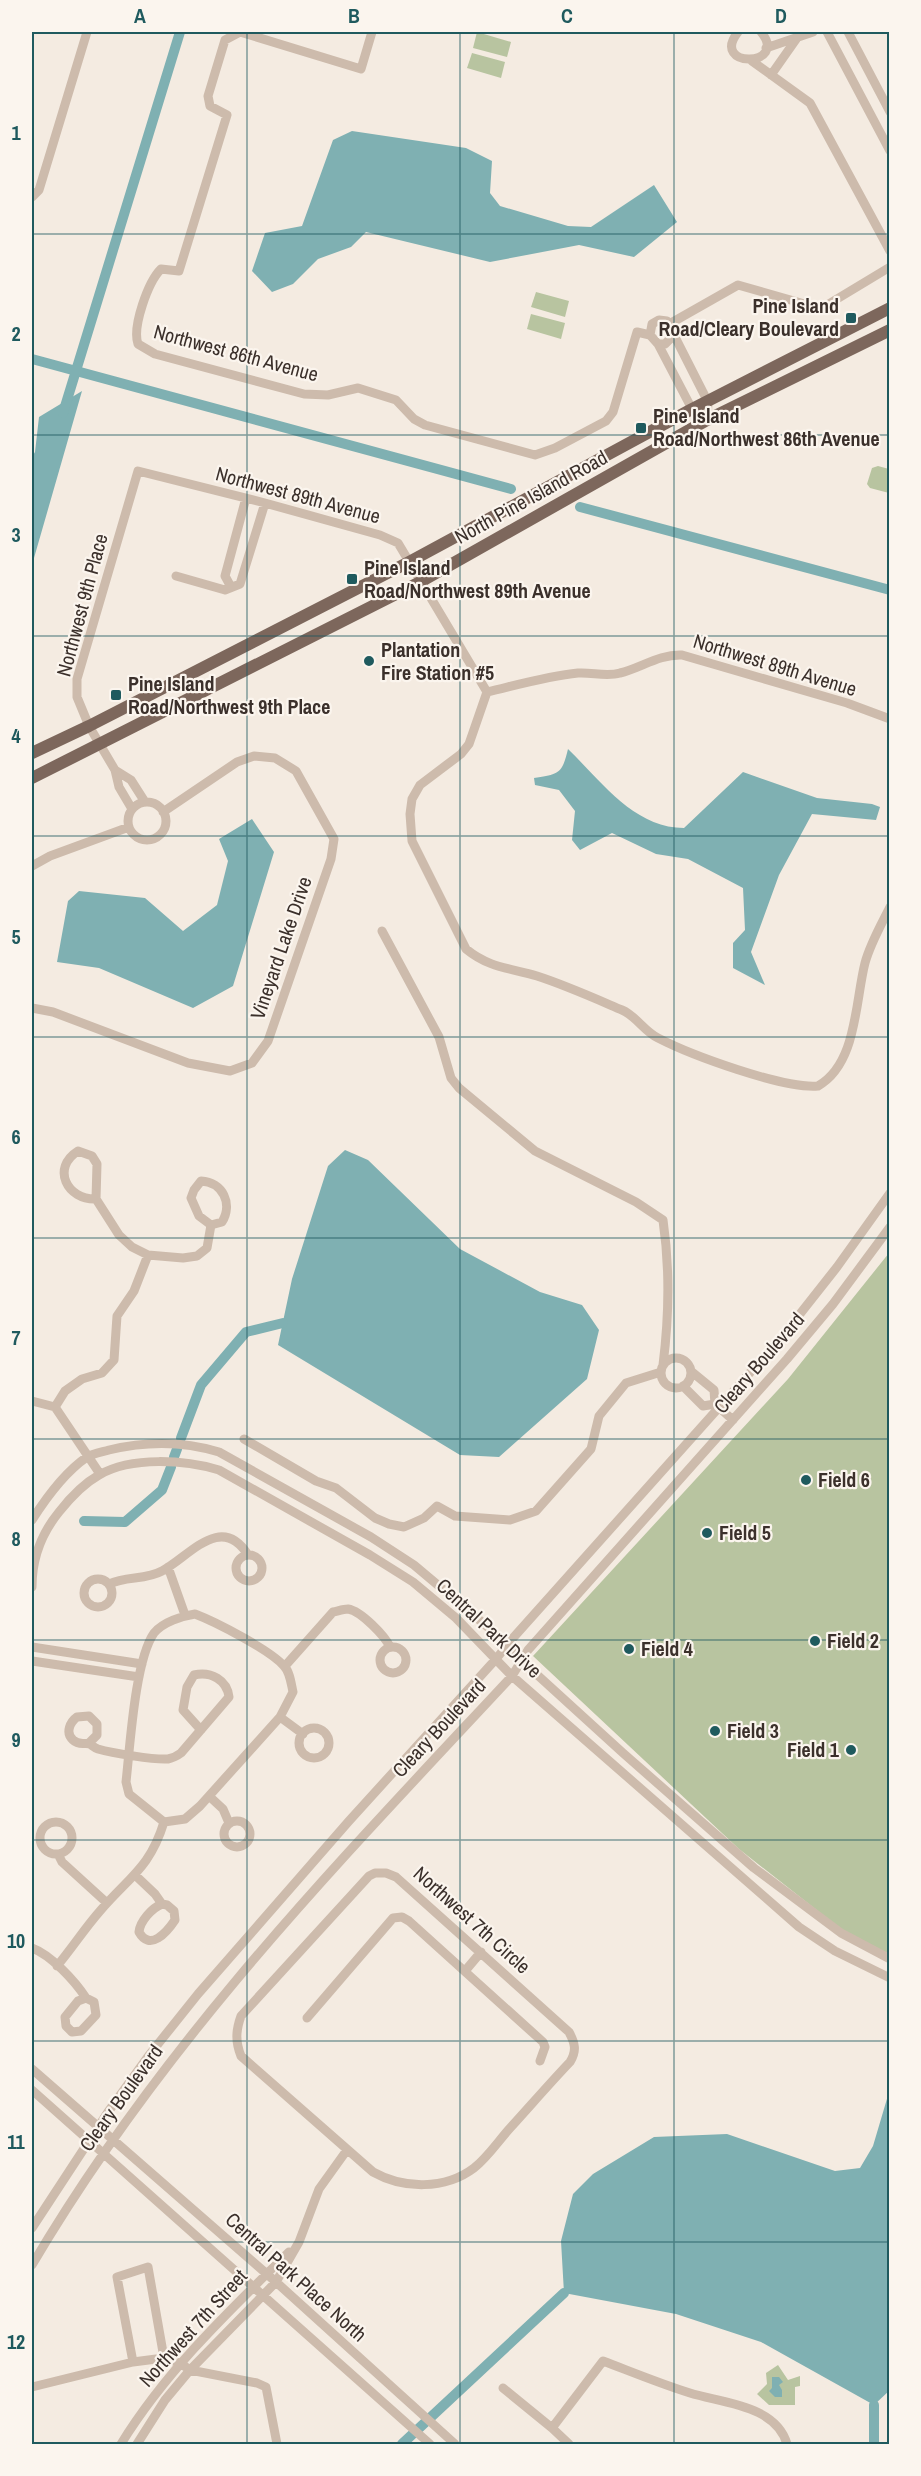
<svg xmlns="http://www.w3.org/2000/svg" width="921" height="2476" font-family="'Archivo Narrow',sans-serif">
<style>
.green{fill:#b8c4a0}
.water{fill:#7fb0b2}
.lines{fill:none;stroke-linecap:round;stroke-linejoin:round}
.canal{stroke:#7fb0b2;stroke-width:10}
.minor{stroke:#cdbbac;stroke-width:9}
.major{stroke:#7d675c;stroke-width:12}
.grid{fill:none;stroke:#1f5a5e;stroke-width:1.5;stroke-opacity:0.55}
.poi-dot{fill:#1f5a5e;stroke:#fbf5ee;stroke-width:2}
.labels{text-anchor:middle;stroke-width:4.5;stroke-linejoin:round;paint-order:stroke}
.poi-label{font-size:20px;font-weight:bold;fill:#3b302b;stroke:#fbf5ee;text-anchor:start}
.street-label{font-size:20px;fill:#3b302b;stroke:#fbf5ee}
.neatline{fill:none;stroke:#1f5a5e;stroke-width:2}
.grid-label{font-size:20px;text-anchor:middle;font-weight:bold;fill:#1f5a5e}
</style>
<rect width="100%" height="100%" fill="#f4ebe1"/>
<path class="green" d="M 477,32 L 511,42 L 507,57 L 473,48 Z
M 472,53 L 505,62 L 501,78 L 467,68 Z
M 536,292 L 569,301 L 565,317 L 531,307 Z
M 531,314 L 565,323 L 561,339 L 527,329 Z
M 878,466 L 889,469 L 889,493 L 870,488 L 867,484 L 872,468 Z
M 889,1253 L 889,1954 L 842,1930 L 739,1849 L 533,1656 L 788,1379 Z
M 778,2365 L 788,2380 L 800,2376 L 800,2386 L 795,2387 L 795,2405 L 769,2405 L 757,2394 L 767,2384 L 766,2373 Z"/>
<path class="water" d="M 352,131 L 466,148 L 492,161 L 490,193 L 500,206 L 568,226 L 591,227 L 654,185 L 677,222 L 634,257 L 579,245 L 490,262 L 366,232 L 351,247 L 318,259 L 293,284 L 272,292 L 252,271 L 265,233 L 302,226 L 333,140 Z
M 82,391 L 32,565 L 32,457 L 35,452 L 39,417 Z
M 568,749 C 601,781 634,828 684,828 L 743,772 L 817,798 L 872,804 L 880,807 L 876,820 L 812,814 L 779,875 L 751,952 L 765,985 L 733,968 L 733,943 L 745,930 L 743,888 L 688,859 L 656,854 L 612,833 L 580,850 L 572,840 L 575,811 L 559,790 L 535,785 L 534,778 C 558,774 562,775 568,749 Z
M 252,819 L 274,852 L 233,986 L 193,1008 L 99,968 L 57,962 L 68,901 L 79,891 L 145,898 L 183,931 L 217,905 L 228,861 L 219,839 Z
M 345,1150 L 368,1160 L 460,1249 L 540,1292 L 582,1305 L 599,1330 L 587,1379 L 499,1457 L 460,1455 L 278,1345 L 292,1279 L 328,1166 Z
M 889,2092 L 888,2206 L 890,2211 L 890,2390 L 874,2405 L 761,2342 L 676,2314 L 564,2293 L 561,2241 L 573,2194 L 593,2174 L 654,2137 L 727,2134 L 835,2171 L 860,2168 L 873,2146 Z
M 772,2377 L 779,2377 L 783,2382 L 779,2385 L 782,2390 L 782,2397 L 775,2397 L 769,2391 L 772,2388 Z"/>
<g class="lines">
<path class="canal" d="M 32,359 L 511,489
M 63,413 L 180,32
M 580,507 L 890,590
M 181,1438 L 201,1385 L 246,1332 L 283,1323
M 174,1457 L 177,1449
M 84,1521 L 125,1522 L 162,1490 L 171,1467
M 402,2444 L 564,2293
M 874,2444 L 874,2405"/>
<path class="minor" d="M 372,32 L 361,69 L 240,32 L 225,40 L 208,96 L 210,106 L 227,115 L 179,271 L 161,269 C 148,282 132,327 138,344 L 155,354 L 304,394 L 328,395 L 358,388 L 396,400 L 414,419 L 425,425 L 535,455 L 555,448 L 606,421 L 613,412 L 637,332 L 650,335 L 658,344 L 665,344 L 674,335 L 673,327 L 667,321 L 659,320 L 652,324 L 650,335
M 738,32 C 709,69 790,67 761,32
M 827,32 L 890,151
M 848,32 L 890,112
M 766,48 L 813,32
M 752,61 L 810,103 L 890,251
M 771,75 L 797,38
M 32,197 L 39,190 L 87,32
M 671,323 L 738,285 L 815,307 L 827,305 L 890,267
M 674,335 L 708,402 L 707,420
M 658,344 L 692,409 L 707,420
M 176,576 L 225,590 L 240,584 L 265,503
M 231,587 L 225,576 L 246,498
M 487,692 L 469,744 L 461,754 L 420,785 L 412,799 L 410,814 L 412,841 L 466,949 C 489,968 510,968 537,976 C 565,985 594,998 622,1010 C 636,1016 644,1031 658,1038 C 691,1055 783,1089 818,1086 C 857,1064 855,1002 865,963 C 870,944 881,925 890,907
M 115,770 L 131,780 L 145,802
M128 821a19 19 0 1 1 38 0a19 19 0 1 1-38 0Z
M 132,809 L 119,787 L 115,770 L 89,726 L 77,697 L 77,679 L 138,471 L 265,503 L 380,535 L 398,543 L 487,692 C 517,685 548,676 578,673 C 592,672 606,677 620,673 C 641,668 659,654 682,655 L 847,703 L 890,719
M 32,866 L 50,856 L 129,827
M 382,931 L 439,1037 L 451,1078 L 459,1088 L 535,1151 L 636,1202 L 663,1220 C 670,1268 669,1317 663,1365
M 32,1008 L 53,1012 L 188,1063 L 230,1071 L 252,1063 L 268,1041 L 331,859 L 334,839 L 296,771 L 275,758 L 254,756 L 237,762 L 163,812
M 96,1199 C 67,1200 51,1168 78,1151 L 92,1156 L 97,1164 L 96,1199 L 119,1235 L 132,1247 L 148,1255 L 183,1258 L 197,1256 L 207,1248 L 211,1225 L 222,1222 C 233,1204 223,1182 201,1181 L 194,1190 L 191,1198 L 199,1216 L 211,1225
M661 1373a15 15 0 1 1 30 0a15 15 0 1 1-30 0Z
M 692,1372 L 714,1390 L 715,1404 L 733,1420
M 683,1386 L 703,1406 L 715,1404
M 32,1401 L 55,1407
M 55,1407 L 65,1391 L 82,1379 L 102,1373 L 114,1360 L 117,1316 L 134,1291 L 148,1255
M 55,1407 L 100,1474
M 244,1439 L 316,1481 L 336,1488 L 375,1518 L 389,1524 L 404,1527 L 424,1518 L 437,1506 L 455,1516 L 510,1520 L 536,1511 L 591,1449 L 599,1416 L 626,1383 L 661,1372
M 32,1520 C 46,1498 65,1472 87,1457 C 93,1453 102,1452 109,1450 C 146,1441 183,1441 219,1452 L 371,1537 L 414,1565 L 496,1634 L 522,1661 L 623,1753 L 754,1868 L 841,1933 L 890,1959
M236 1568a13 13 0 1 1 26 0a13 13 0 1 1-26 0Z
M 168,1567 L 185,1615
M84 1593a14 14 0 1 1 28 0a14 14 0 1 1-28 0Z
M 109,1584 C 126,1576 146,1580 162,1571 C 189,1557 221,1512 248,1555
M 32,1587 C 32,1559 41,1534 59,1512 C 70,1498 83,1484 99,1475 C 132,1456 185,1460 219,1470 L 370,1555 L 413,1582 L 456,1618 L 512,1676 L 799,1927 L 835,1951 L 890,1978
M 195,1614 C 216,1622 270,1650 284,1666 C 290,1672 291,1683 293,1692 L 280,1717 L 200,1806 L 185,1819 L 164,1822 L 129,1794 L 126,1782 C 130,1747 135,1660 154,1633 C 163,1622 182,1616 195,1614 Z
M 32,1647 L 142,1664
M380 1660a13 13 0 1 1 26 0a13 13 0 1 1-26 0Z
M 32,1661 L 139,1677
M 285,1666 L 333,1612 C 338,1611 343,1609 348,1609 C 361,1611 385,1636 390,1647
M 280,1717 L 303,1734
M299 1743a15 15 0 1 1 30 0a15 15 0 1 1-30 0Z
M 89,1743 L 97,1735 L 97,1724 L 89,1716 L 77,1717 C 70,1722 65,1733 73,1740 C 79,1746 85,1742 90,1744 C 93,1746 95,1748 98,1749 C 112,1753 154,1760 168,1759 C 173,1758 177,1756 181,1753 L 229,1697 C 227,1680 211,1671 194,1675 L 187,1687 L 183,1710 L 201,1730
M 209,1796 L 223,1809 L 229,1823
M224 1834a13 13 0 1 1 26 0a13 13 0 1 1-26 0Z
M40 1838a16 16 0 1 1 32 0a16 16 0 1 1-32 0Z
M 58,1854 L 62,1862 L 107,1903
M 375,1873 L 386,1873 L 396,1877 L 569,2032 C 575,2043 577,2051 570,2062 C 550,2083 531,2105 511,2127 C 499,2140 488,2157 474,2168 C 445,2190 403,2189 373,2172 L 241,2056 C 235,2041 236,2030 241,2016 L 369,1876 Z
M 135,1875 L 155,1894 L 162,1904
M 162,1904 L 167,1905 L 174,1911 L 175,1920 C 167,1932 150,1952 139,1932 C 140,1921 152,1908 162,1904 Z
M 32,1948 C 51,1955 75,1981 86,1998
M 57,1966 C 72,1948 85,1928 100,1911 C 129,1877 150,1868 164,1822
M 465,1971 L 481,1952
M 86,1998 L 94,2002 L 96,2015 L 81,2031 L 72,2032 L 66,2026 L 65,2017 L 78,2001 Z
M 307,2018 L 393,1918 L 402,1917 L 409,1921 L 543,2042 L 545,2047 L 540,2061
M 32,2069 L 276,2282 L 455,2444
M 32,2090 L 430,2444
M 32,2228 L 108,2112 L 150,2054 L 198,1994 L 349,1821 L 496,1659 L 513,1638 L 781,1338 L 837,1267 L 890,1193
M 32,2265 C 164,2041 336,1865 512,1676 L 528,1650 L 787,1359 L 833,1304 L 890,1227
M 164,2358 L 133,2362 L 117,2277 L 148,2267 L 164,2358 L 180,2363 L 190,2370 L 257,2383 L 266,2387 L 277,2444
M 32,2387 L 133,2362
M 503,2388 L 552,2428
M 121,2444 C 166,2371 228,2312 289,2252
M 137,2444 L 165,2400 L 190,2370 L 276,2282 L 299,2242 L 319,2189 L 347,2150
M 569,2444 L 552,2428 L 603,2361 C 632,2372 661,2384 690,2393 C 722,2403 776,2405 787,2444"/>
<path class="major" d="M 32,753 L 89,726 L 409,562 L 692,409 L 890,308
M 32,778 L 420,582 L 707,420 L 890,330"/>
</g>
<path class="grid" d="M 247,32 L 247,2444M 460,32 L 460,2444M 674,32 L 674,2444M 32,234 L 890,234M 32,435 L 890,435M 32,636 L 890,636M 32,836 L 890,836M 32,1037 L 890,1037M 32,1238 L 890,1238M 32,1439 L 890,1439M 32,1640 L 890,1640M 32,1840 L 890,1840M 32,2041 L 890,2041M 32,2242 L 890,2242"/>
<g class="poi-dot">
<rect x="845" y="312" width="12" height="12" rx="3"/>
<rect x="635" y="422" width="12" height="12" rx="3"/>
<rect x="346" y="573" width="12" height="12" rx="3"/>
<circle cx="369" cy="661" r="6"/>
<rect x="110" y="689" width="12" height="12" rx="3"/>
<circle cx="806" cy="1480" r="6"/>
<circle cx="707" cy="1533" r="6"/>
<circle cx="815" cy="1641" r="6"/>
<circle cx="629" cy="1649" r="6"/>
<circle cx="715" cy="1731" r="6"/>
<circle cx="851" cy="1750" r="6"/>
</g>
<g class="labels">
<g class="poi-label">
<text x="839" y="313" text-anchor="end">Pine Island<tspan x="839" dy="23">Road/Cleary Boulevard</tspan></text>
<text x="653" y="423">Pine Island<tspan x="653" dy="23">Road/Northwest 86th Avenue</tspan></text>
<text x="364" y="575">Pine Island<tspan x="364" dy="23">Road/Northwest 89th Avenue</tspan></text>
<text x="381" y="657">Plantation<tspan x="381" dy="23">Fire Station #5</tspan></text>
<text x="128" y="691">Pine Island<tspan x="128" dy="23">Road/Northwest 9th Place</tspan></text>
<text x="818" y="1487">Field 6</text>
<text x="719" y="1540">Field 5</text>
<text x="827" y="1648">Field 2</text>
<text x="641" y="1656">Field 4</text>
<text x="727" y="1738">Field 3</text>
<text x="839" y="1757" text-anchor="end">Field 1</text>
</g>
<g class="street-label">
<text transform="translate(236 353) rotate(15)" y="7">Northwest 86th Avenue</text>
<text transform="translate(298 495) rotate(15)" y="7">Northwest 89th Avenue</text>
<text transform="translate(531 497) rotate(-29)" y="7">North Pine Island Road</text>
<text transform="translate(82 605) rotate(-75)" y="7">Northwest 9th Place</text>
<text transform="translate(775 665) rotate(17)" y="7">Northwest 89th Avenue</text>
<text transform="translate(281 948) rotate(-71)" y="7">Vineyard Lake Drive</text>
<text transform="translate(759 1363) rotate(-49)" y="7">Cleary Boulevard</text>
<text transform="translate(489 1628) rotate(43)" y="7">Central Park Drive</text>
<text transform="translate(439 1728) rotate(-47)" y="7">Cleary Boulevard</text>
<text transform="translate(472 1920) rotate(42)" y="7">Northwest 7th Circle</text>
<text transform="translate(121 2098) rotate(-54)" y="7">Cleary Boulevard</text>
<text transform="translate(296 2277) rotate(42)" y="7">Central Park Place North</text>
<text transform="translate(193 2328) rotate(-48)" y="7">Northwest 7th Street</text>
</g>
</g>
<rect width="921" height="2476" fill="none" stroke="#fbf5ee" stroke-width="66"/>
<rect x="33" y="33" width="855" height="2410" class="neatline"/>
<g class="grid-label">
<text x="140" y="23">A</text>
<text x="354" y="23">B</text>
<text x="567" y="23">C</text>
<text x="781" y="23">D</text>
<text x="16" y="140">1</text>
<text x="16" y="341">2</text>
<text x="16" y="542">3</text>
<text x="16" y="743">4</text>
<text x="16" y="944">5</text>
<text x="16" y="1144">6</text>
<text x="16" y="1345">7</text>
<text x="16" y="1546">8</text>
<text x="16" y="1747">9</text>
<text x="16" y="1948">10</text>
<text x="16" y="2149">11</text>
<text x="16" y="2349">12</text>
</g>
</svg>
